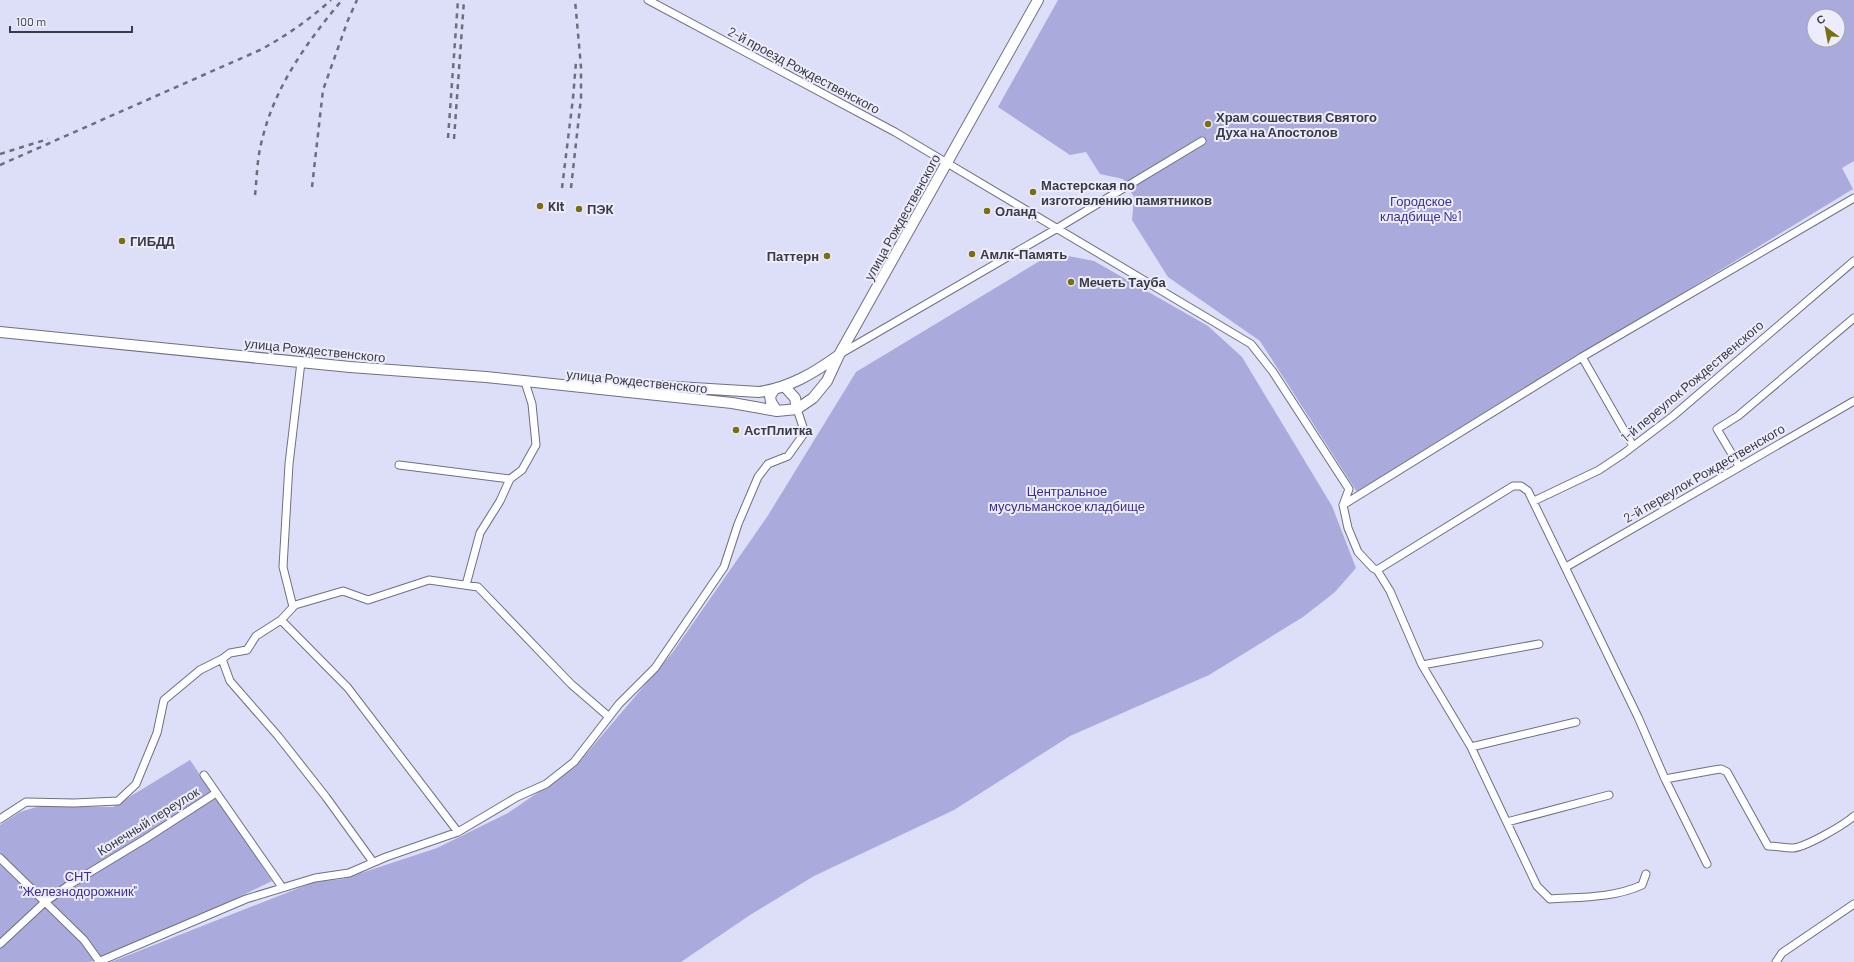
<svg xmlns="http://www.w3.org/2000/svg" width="1854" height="962" font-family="Barlow,sans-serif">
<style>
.green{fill:#aaaadc;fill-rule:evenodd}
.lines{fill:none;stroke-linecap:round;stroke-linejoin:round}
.street-casing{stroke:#6f6f86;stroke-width:9}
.secondary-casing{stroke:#6f6f86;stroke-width:12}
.street{stroke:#fff;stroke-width:7}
.secondary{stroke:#fff;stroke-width:10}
.rail{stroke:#6d6e7d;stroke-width:2.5;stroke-dasharray:5 5;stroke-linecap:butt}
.poi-dot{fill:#78700f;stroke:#ececfc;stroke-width:1.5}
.labels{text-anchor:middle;stroke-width:4;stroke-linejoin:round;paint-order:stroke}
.street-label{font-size:13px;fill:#3a3a44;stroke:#ececfc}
.poi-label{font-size:13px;font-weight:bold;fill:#3a3a44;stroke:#ececfc;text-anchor:start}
.park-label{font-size:13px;fill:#3d2f8b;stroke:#ececfc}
</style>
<rect width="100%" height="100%" fill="#dddef8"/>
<path class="green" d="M 1058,0 L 1854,0 L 1854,161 L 1842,168 L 1853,189 L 1357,492 L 1260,341 L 1168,277 L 1132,220 L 1134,197 L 1123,179 L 1100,174 L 1086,152 L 1070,155 L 998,107 ZM 1814,16 L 1838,16 L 1838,40 L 1814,40 Z
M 1053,253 L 1094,261 L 1208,326 L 1242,357 L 1332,506 L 1356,568 L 1335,592 L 1303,617 L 1209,675 L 1070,736 L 954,810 L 814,876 L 750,915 L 681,962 L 111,962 L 314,882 L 343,879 L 437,848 L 508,813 L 575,767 L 673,652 L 767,517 L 856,372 Z
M 190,760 L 272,881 L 229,902 L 90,962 L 0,962 L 0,825 L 20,812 L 40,806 L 113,807 Z"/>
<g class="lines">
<defs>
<path id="street" d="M 648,0 L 895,132 L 1251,344 L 1273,372 L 1349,489 L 1343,505 L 1348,528 L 1358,552 L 1373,568 L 1377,570 L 1390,591 L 1422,665 L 1471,747 L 1537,886 L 1550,899 C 1581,897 1614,898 1642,885 L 1646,874
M 840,354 L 1056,229 L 1202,141
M 1582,357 L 1633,446
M 399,465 L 510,479
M 1739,466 L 1717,429 L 1738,416 L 1854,318
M 1534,501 L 1599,470 L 1623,454 L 1673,416 L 1854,261
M 1343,505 L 1582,357 L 1854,198
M 1566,567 L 1854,401
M 1377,570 L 1513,486 L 1521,486 L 1528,491 L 1638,717 L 1665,779 L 1707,864
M 466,585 L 480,533 L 500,501 L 510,479 L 522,470 L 536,445 L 532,404 L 525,382
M 293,607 L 283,567 L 289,464 L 301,362
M 281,620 L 348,688 L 458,832
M 222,659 L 230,681 L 278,736 L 326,797 L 373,862
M 1422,665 L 1539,644
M 1471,747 L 1576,722
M 204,775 L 282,887
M 1665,779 L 1714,770 L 1721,769 L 1727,772 L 1768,846 C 1776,846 1785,848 1793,848 C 1806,847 1844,825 1854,816
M 0,819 L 26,802 L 74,803 L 118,801 L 136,784 L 157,733 L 164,700 L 200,670 L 222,659 L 230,653 L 247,650 L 256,636 L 281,620 L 295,605 L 343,591 L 368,600 L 429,580 L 478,587 L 571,684 L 608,716
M 1507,822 L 1609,795
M 0,858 L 84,940 L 99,961
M 0,944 L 45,902 L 69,885 L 145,839 L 216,793
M 98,962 L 246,899 L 315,878 L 349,873 L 386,857 L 458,832 L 517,797 L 546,784 L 574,762 L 619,704 L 655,668 L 724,567 L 738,524 L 758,477 L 768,464 L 788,456 L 803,435 L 803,427 L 797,409
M 1776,962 L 1782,953 L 1854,904"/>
<path id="secondary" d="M 0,332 L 350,367 L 486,377 L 732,403 L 777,411 L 797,409 L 813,398 L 827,381 L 839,355 L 1038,0
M 578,381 L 759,392 C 789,388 814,373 839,355
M 785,387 L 795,398 L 797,409
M 774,390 L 770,396 L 771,402 L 777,411"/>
</defs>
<use href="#street" class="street-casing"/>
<use href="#secondary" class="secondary-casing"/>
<use href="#street" class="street"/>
<use href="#secondary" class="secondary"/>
<path class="rail" d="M 448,138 L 458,0
M 454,139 L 464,0
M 0,154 L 48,139
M 0,165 L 260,50 C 286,36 309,20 331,0
M 312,187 L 323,90 L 348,20 L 357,0
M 562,188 L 573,98 L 576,62
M 571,188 L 581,98 L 581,67 L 575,0
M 255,195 C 257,177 257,158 262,140 C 275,86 307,42 342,0"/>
</g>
<g class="poi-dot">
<circle cx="1208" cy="124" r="4"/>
<circle cx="1033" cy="192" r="4"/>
<circle cx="540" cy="206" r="4"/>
<circle cx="579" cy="209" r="4"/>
<circle cx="987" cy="211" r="4"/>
<circle cx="122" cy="241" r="4"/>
<circle cx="972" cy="254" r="4"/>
<circle cx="827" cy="256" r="4"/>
<circle cx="1071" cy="282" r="4"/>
<circle cx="736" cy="430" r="4"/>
</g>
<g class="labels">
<g class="street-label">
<text transform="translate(804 70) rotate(28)" y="5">2-й проезд Рождественского</text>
<text transform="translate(902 217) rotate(-61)" y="5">улица Рождественского</text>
<text transform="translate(315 350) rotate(6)" y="5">улица Рождественского</text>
<text transform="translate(637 381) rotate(6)" y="5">улица Рождественского</text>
<text transform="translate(1692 381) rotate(-40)" y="5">1-й переулок Рождественского</text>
<text transform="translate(1704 473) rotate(-30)" y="5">2-й переулок Рождественского</text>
<text transform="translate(148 821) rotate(-32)" y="5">Конечный переулок</text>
</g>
<g class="poi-label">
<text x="1216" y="122">Храм сошествия Святого<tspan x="1216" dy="15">Духа на Апостолов</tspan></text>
<text x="1041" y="190">Мастерская по<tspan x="1041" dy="15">изготовлению памятников</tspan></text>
<text x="548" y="211">Kit</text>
<text x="587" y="214">ПЭК</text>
<text x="995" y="216">Оланд</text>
<text x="130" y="246">ГИБДД</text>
<text x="980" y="259">Амлк-Память</text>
<text x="819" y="261" text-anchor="end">Паттерн</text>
<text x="1079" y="287">Мечеть Тауба</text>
<text x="744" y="435">АстПлитка</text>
</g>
<g class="park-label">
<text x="1421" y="206">Городское<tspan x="1421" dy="15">кладбище №1</tspan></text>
<text x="1067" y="496">Центральное<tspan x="1067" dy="15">мусульманское кладбище</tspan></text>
<text x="78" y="881">СНТ<tspan x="78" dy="15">"Железнодорожник"</tspan></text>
</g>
</g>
<g transform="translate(1826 28) rotate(328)"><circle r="19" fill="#ececfc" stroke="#a5a5b2"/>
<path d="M0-3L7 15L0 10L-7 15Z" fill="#78700f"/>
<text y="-6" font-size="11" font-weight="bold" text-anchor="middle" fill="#3a3a44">С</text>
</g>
<path d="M10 26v6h122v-6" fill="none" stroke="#3a3a44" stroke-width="2"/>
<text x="16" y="26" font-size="12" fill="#3a3a44" stroke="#ececfc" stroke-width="3" paint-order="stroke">100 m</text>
</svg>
